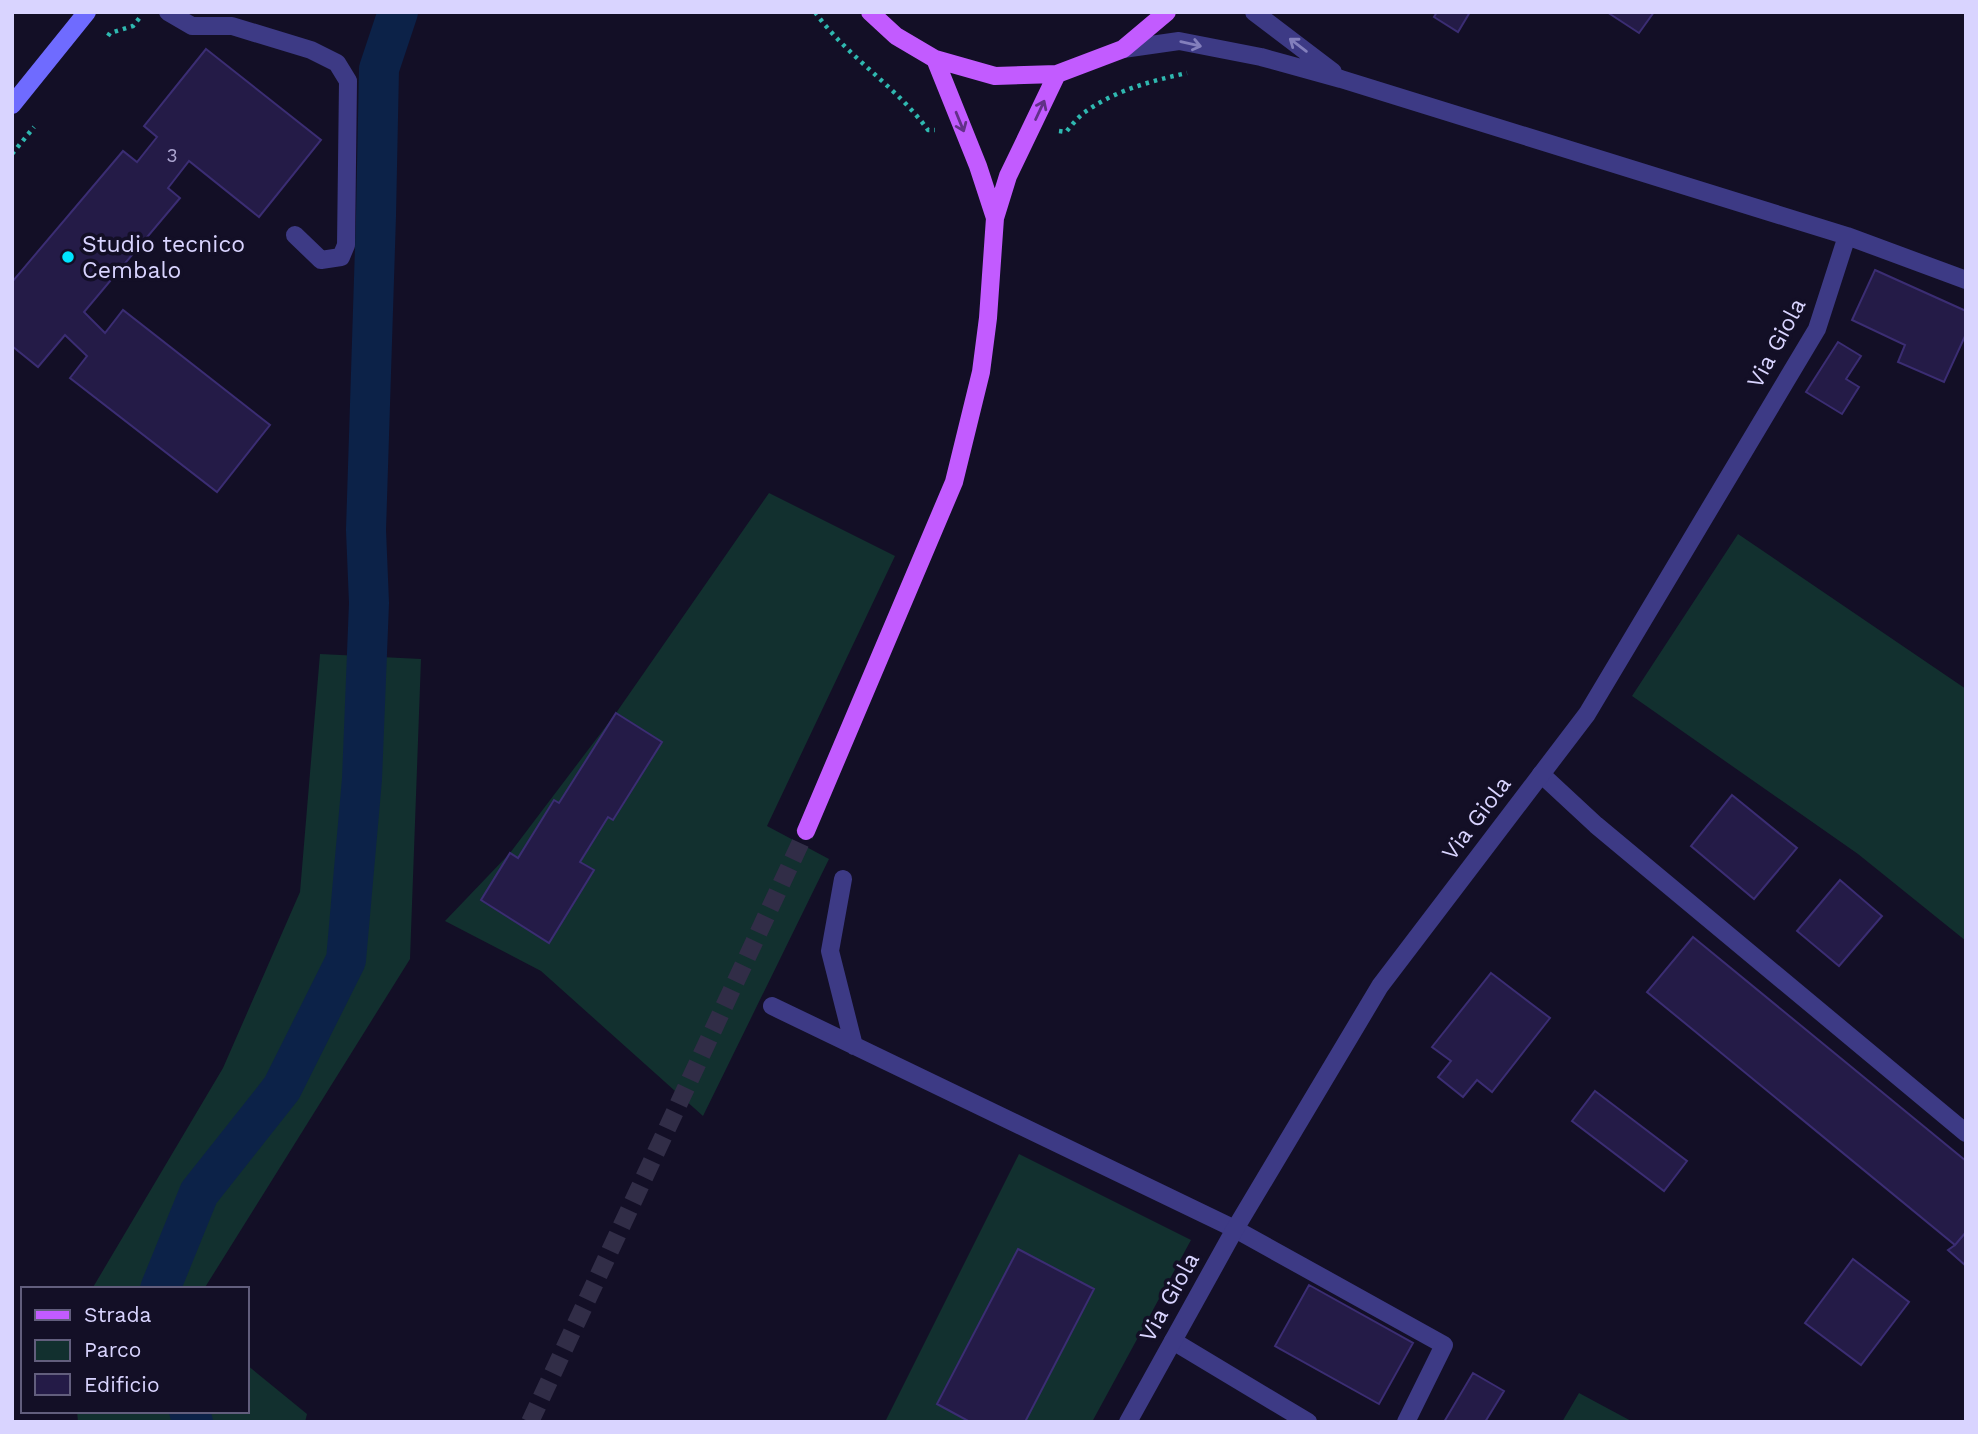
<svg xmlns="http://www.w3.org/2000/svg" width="1978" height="1434" font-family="'Work Sans',sans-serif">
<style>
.green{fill:#12302f}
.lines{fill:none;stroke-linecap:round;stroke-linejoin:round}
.canal{stroke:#0c2248;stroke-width:40}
.building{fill:#241b47;stroke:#3b2d73;stroke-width:2}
.primary-tunnel{stroke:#312d47;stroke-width:18;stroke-dasharray:18 9;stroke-linecap:butt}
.path{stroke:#2fb8b0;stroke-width:4.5;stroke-dasharray:3.5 5;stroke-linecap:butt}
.lane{stroke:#3d3a85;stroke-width:18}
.street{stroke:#3d3a85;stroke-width:18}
.secondary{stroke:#6f6bff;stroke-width:18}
.primary{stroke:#c25bff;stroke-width:18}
.oneway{stroke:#837fbc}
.oneway2{stroke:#623188}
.poi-dot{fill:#00e5ff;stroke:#130f26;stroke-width:2.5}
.labels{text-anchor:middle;stroke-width:7;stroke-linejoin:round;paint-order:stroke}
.number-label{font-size:19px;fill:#aca6d1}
.poi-label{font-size:23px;fill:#d9d4ff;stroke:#130f26;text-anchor:start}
.street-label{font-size:23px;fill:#d9d4ff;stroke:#130f26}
</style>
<rect width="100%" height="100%" fill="#130f26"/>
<path class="green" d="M 769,493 L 895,556 L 767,826 L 829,859 L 703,1116 L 541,971 L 445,921 L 510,853 L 616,713 Z
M 1738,534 L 1966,689 L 1966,941 L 1858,854 L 1632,696 Z
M 320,654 L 421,659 L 410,959 L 204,1289 L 92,1289 L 223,1068 L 300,892 Z
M 1019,1154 L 1191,1240 L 1092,1422 L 885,1422 Z
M 247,1365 L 307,1414 L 305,1422 L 78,1422 L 77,1411 L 247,1411 Z
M 1579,1393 L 1633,1422 L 1562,1422 Z"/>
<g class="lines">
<path class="canal" d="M 160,1289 L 199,1193 L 282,1088 L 346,960 L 362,779 L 369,603 L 366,530 L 376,216 L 379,69 L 398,12
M 189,1411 L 193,1422"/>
</g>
<path class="building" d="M 1437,12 L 1470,12 L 1458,32 L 1434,17 Z
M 1607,12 L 1654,12 L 1639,33 Z
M 206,49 L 321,140 L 259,217 L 189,161 L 168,188 L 180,198 L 84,312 L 105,333 L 123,310 L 270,425 L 217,492 L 70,378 L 87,356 L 65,335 L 38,367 L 12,346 L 12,282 L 123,151 L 137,162 L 157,137 L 144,126 Z
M 1875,270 L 1966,311 L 1966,334 L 1944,382 L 1898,362 L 1905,345 L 1852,320 Z
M 1838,342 L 1861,356 L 1846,379 L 1859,387 L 1842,414 L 1806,392 Z
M 616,713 L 662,742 L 613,820 L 608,817 L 580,862 L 594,870 L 549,943 L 481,900 L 510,853 L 518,858 L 554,800 L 559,803 Z
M 1732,795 L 1797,848 L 1754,899 L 1691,846 Z
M 1840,880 L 1882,916 L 1839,966 L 1797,931 Z
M 1693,937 L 1966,1161 L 1966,1232 L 1955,1245 L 1647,992 Z
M 1491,973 L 1550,1018 L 1492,1092 L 1477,1080 L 1463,1097 L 1438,1077 L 1451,1061 L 1432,1047 Z
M 1595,1091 L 1687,1161 L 1664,1191 L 1572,1121 Z
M 1966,1232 L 1966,1266 L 1948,1250 L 1955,1245 Z
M 1018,1249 L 1094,1289 L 1025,1422 L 970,1422 L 937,1404 Z
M 1853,1259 L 1909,1302 L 1861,1365 L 1805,1323 Z
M 1309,1285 L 1413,1343 L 1379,1404 L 1275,1346 Z
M 1473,1373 L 1504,1391 L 1485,1422 L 1444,1422 Z"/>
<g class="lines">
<path class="primary-tunnel" d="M 530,1422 L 806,831"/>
<path class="path" d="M 815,12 C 847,57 896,86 928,130 L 935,130
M 108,36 L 110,33 L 133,26 L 141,16
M 1059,131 L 1066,132 C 1072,125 1078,117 1085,112 C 1116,90 1151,81 1187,73
M 12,154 L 34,127"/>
<path class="lane" d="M 168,12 L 192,26 L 232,26 L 311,50 L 337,63 L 348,81 L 346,245 L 341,257 L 321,260 L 295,235
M 1541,774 L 1596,825 L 1966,1133
M 843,879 L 830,951 L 854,1046
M 772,1006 L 1235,1229 L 1444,1345 L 1406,1422
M 1173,1341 L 1308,1422"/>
<path class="street" d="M 1254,12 L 1333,72
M 1123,49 L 1179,41 L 1261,57 L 1341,79 L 1847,236 L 1966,280
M 1128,1422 L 1235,1229 L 1380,986 L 1587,714 L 1817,329 L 1847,236"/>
<path class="secondary" d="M 12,105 L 87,12"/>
<path class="primary" d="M 870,12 L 896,36 L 935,59 L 995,76 L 1057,74 L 1123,49 L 1167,12
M 935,59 L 978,166 L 995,218
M 806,831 L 954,482 L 981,372 L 988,318 L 995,218 L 1008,176 L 1057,74"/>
</g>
<defs><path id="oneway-shaft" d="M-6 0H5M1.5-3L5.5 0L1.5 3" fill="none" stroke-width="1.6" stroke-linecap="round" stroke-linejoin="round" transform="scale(1.75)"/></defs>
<g class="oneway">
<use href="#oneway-shaft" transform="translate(1191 44) rotate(13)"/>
<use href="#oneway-shaft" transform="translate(1298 45) rotate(-143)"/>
</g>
<g class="oneway2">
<use href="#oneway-shaft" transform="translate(1040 110) rotate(-65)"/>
<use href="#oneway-shaft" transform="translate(960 122) rotate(68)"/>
</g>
<circle class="poi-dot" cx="68" cy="257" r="7"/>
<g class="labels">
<g class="number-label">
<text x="172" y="162">3</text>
</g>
<g class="poi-label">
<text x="82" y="252">Studio tecnico<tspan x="82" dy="26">Cembalo</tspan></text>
</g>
<g class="street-label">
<text transform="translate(1776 343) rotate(-62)" y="8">Via Giola</text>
<text transform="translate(1476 818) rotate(-53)" y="8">Via Giola</text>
<text transform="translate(1169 1297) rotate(-61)" y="8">Via Giola</text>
</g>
</g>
<rect width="1978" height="1434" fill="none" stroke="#d9d4ff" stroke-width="28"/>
<rect x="21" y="1287" width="228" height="126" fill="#130f26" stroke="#625e7d" stroke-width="2"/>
<rect x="35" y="1310" width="35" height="10" fill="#c25bff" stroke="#625e7d" stroke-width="2"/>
<text x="84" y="1322" font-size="21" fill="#d9d4ff">Strada</text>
<rect x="35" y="1340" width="35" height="21" fill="#12302f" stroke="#625e7d" stroke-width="2"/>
<text x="84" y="1357" font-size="21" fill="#d9d4ff">Parco</text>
<rect x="35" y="1374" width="35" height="21" fill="#241b47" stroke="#625e7d" stroke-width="2"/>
<text x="84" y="1392" font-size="21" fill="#d9d4ff">Edificio</text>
</svg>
